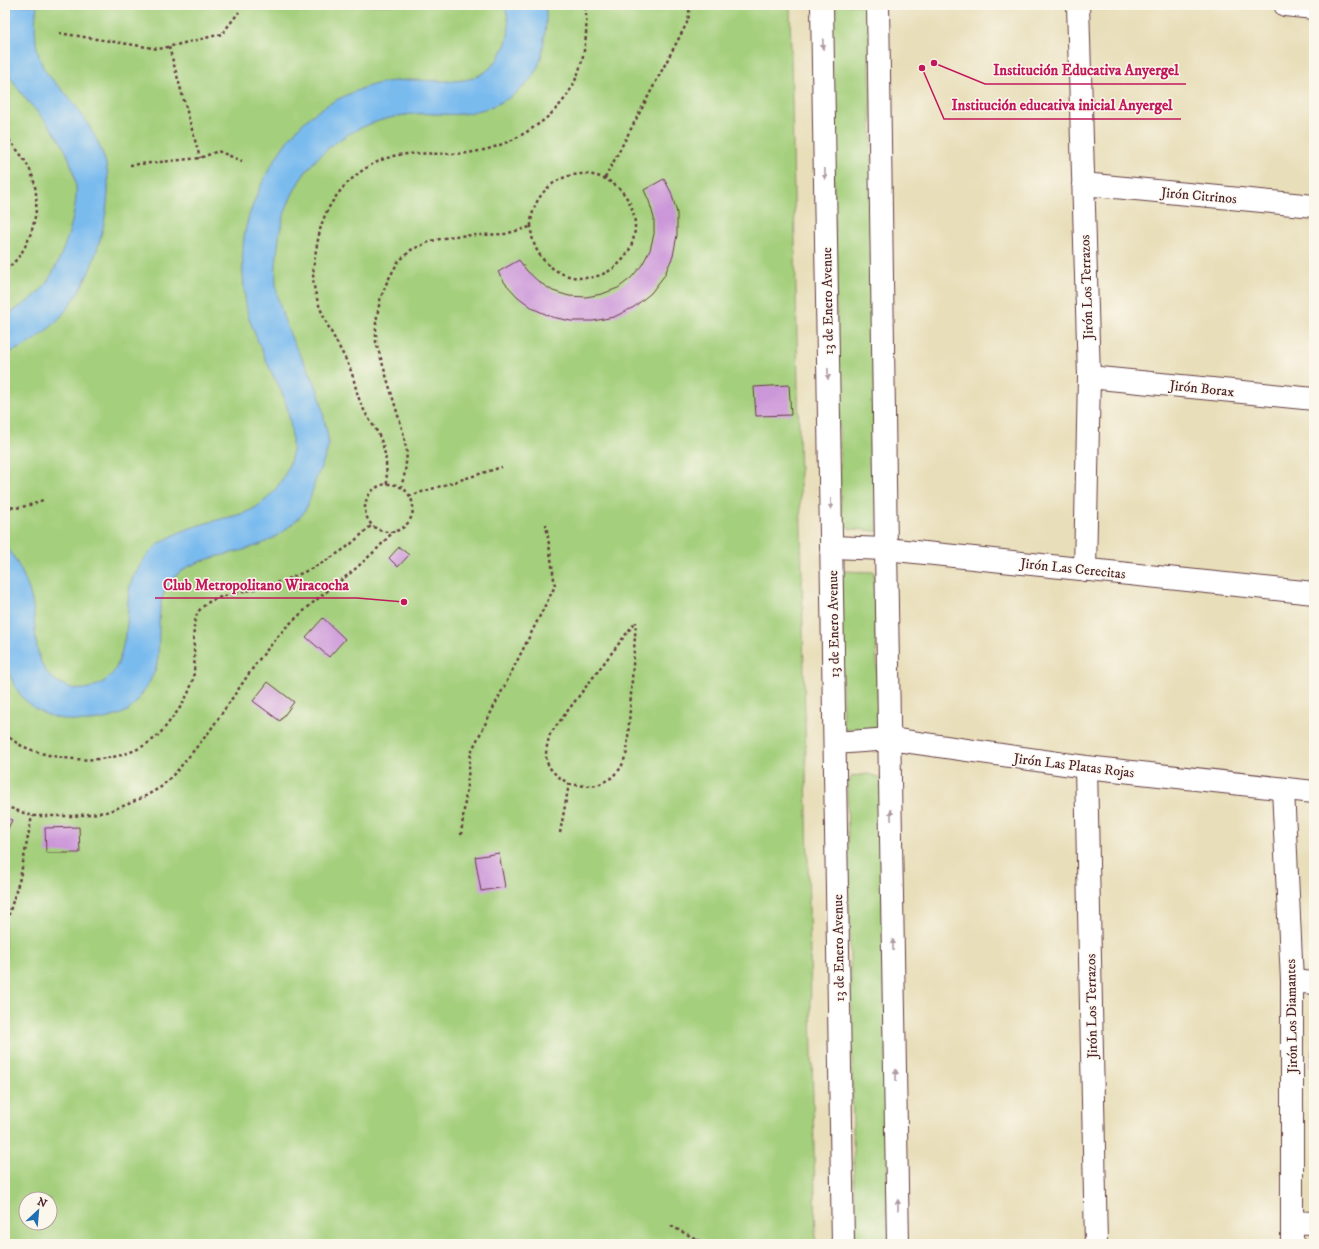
<svg xmlns="http://www.w3.org/2000/svg" width="1319" height="1249" font-family="'IM FELL DW Pica',serif">
<style>
.green{fill:#a4cf7c;stroke:#777754;fill-rule:evenodd}
.water{fill:#7abbee;stroke:#626d8c}
.building{fill:#cc97d9}
.lines{fill:none;stroke-linecap:round;stroke-linejoin:round}
.minor-casing{stroke:#623c40;stroke-width:24}
.secondary-casing{stroke:#623c40;stroke-width:24}
.path{stroke:#623c40;stroke-width:2.5;stroke-dasharray:3 3;stroke-linecap:butt}
.minor{stroke:#fff;stroke-width:22}
.secondary{stroke:#fff;stroke-width:22}
.oneway{fill:#ae9aa0}
.labels{text-anchor:middle;stroke-width:3;stroke-linejoin:round;paint-order:stroke}
.street-label{font-size:14px;fill:#4a1f2b;stroke:#fbf7ec}
.leader{fill:none;stroke:#c2185b;stroke-width:1.5}
.callout-dot{fill:#c2185b;stroke:#fbf7ec;stroke-width:1.5}
.callout-label{font-size:15px;text-anchor:middle;font-weight:bold;fill:#c2185b;stroke:#fbf7ec;stroke-width:3;stroke-linejoin:round;paint-order:stroke}
</style>
<rect width="100%" height="100%" fill="#fbf7ec"/>
<filter id="ink" filterUnits="userSpaceOnUse"><feTurbulence type="fractalNoise" baseFrequency=".025" numOctaves="2"/><feDisplacementMap in="SourceGraphic" scale="8" xChannelSelector="R" yChannelSelector="G"/><feConvolveMatrix kernelMatrix="1 2 1 2 8 2 1 2 1" color-interpolation-filters="sRGB"/></filter>
<filter id="wash" filterUnits="userSpaceOnUse"><feTurbulence type="fractalNoise" baseFrequency=".012" numOctaves="4" result="noise"/><feDisplacementMap in="SourceGraphic" scale="16" xChannelSelector="R" yChannelSelector="G"/><feGaussianBlur stdDeviation="0.9" result="paint"/><feColorMatrix in="noise" values="0 0 0 0 0 0 0 0 0 0 0 0 0 0 0 0 0 1.4 0 .05"/><feComposite in="paint" operator="in"/></filter>
<g filter="url(#wash)">
<rect width="100%" height="100%" fill="#e8deb9"/>
<path class="green" d="M 5,5 L 790,5 L 816,1244 L 5,1244 ZM 26,1199 L 50,1199 L 50,1223 L 26,1223 Z
M 830,5 L 869,5 L 878,531 L 851,529 L 841,523 Z
M 840,571 L 874,572 L 879,728 L 843,730 Z
M 868,774 L 881,778 L 889,1244 L 855,1244 L 847,786 L 852,776 Z"/>
<path class="water" d="M 5,5 L 37,5 C 34,26 34,48 43,67 C 49,78 59,86 67,95 C 82,113 96,135 104,157 C 111,177 108,203 104,223 C 95,267 75,311 37,338 C 28,345 16,350 5,354 L 5,316 C 18,308 32,300 42,289 C 60,267 78,215 76,187 C 74,169 67,150 57,136 C 40,111 13,92 5,62 Z
M 504,5 L 545,5 C 547,16 546,28 544,39 C 543,50 541,63 535,72 C 521,97 490,110 462,114 C 453,115 443,114 434,114 C 420,113 407,114 394,117 C 352,126 315,151 295,189 C 283,212 279,231 277,255 C 276,265 275,275 276,284 C 277,302 285,323 292,339 C 299,355 309,369 316,385 C 321,398 323,411 325,424 C 327,431 329,440 328,447 C 327,455 319,471 316,479 C 313,488 309,505 304,512 C 302,516 296,520 292,524 C 281,534 267,543 253,547 C 222,558 178,558 164,593 C 157,609 160,637 158,656 C 157,670 151,680 143,692 C 139,699 135,705 129,710 C 117,718 93,722 79,721 C 36,719 12,698 5,655 L 5,545 C 17,560 26,578 31,597 C 39,626 28,669 62,684 C 69,688 76,690 84,689 C 97,687 110,680 116,668 C 121,658 126,633 127,623 C 128,610 127,595 131,583 C 132,577 136,572 139,567 C 157,536 188,528 221,519 C 230,517 240,515 249,511 C 270,501 285,480 291,458 C 293,452 292,447 292,441 C 291,424 288,406 281,390 C 279,385 275,380 273,375 C 264,357 255,335 248,316 C 246,307 245,297 244,288 C 242,264 241,242 248,219 C 258,186 282,139 310,117 C 326,104 347,94 366,87 C 381,82 397,80 412,80 C 449,80 483,90 503,50 C 511,35 510,20 504,5 Z"/>
<g id="blocks">
<path class="building" d="M 664,179 L 671,192 L 677,213 L 677,235 L 673,256 L 664,276 L 651,293 L 634,307 L 614,317 L 593,321 L 571,321 L 552,317 L 534,309 L 518,297 L 505,283 L 498,272 L 519,260 L 527,271 L 539,282 L 553,291 L 569,296 L 586,297 L 602,294 L 618,288 L 631,278 L 642,265 L 650,250 L 654,234 L 654,218 L 649,201 L 644,190 Z
M 789,385 L 791,415 L 756,416 L 754,387 Z
M 399,547 L 409,555 L 398,567 L 389,558 Z
M 323,618 L 345,639 L 329,657 L 306,637 Z
M 268,682 L 294,702 L 280,721 L 253,701 Z
M 5,817 L 12,820 L 5,835 Z
M 79,827 L 80,853 L 46,853 L 45,828 Z
M 499,853 L 505,887 L 481,891 L 475,857 Z
M 1313,1033 L 1314,1033 L 1314,1067 L 1310,1067 Z"/>
</g>
</g>
<g filter="url(#ink)">
<use href="#blocks" fill-opacity="0" stroke="#623c40" stroke-width="1"/>
<g class="lines">
<defs>
<path id="minor" d="M 1078,5 L 1089,377 L 1085,570
M 1285,5 L 1314,8
M 1083,184 L 1314,206
M 1089,377 L 1314,399
M 831,547 L 886,549 L 1314,593
M 835,743 L 890,739 L 1086,767 L 1314,792
M 1086,767 L 1096,1244
M 1283,789 L 1292,981 L 1292,1244
M 1292,981 L 1314,983
M 1292,1222 L 1314,1223"/>
<path id="secondary" d="M 822,5 L 843,1244
M 878,5 L 886,549 L 898,1244"/>
</defs>
<use href="#minor" class="minor-casing"/>
<use href="#secondary" class="secondary-casing"/>
<path class="path" d="M 59,33 L 159,49 L 222,34 L 239,12
M 169,47 L 200,158
M 5,135 C 14,146 24,157 30,170 C 42,197 36,231 20,255 C 16,261 10,266 5,271
M 130,165 L 200,158 L 218,151 L 242,161
M531 226a52 52 0 1 1 104 0a52 52 0 1 1-104 0Z
M 605,178 L 688,21 L 690,5
M 387,484 C 386,463 387,449 376,430 C 372,423 367,417 364,410 C 356,396 355,379 349,366 C 336,339 319,315 314,286 C 311,272 317,244 320,230 C 329,194 362,162 398,155 C 425,151 452,157 479,151 C 511,145 552,121 569,92 C 584,68 589,33 585,5
M365 508a24 24 0 1 1 48 0a24 24 0 1 1-48 0Z
M 401,488 L 405,472 L 407,453 L 403,432 L 376,342 L 376,322 L 380,300 L 387,282 L 398,262 L 411,250 L 431,241 L 454,236 L 505,234 L 530,227
M 409,496 L 502,467
M 5,506 C 19,510 30,505 43,500
M 5,734 C 11,738 16,743 22,746 C 62,764 123,767 157,736 C 163,731 168,723 173,717 C 181,707 188,696 192,683 C 198,661 190,637 196,617 C 197,612 201,608 205,605 C 212,598 229,595 239,593 C 254,589 270,585 285,580 C 307,572 329,560 347,547 C 356,540 364,532 372,525
M 569,784 L 585,786 L 598,785 L 611,778 L 621,768 L 627,752 L 636,622
M 5,806 L 32,816 L 74,816 L 106,812 L 126,805 L 144,797 L 161,787 L 177,771 L 209,732 L 257,662 L 285,628 L 316,600 L 353,571 L 376,550 L 394,531
M 560,833 L 569,784 C 545,768 542,762 550,734 L 636,621
M 461,835 L 471,752 L 555,586 L 546,524
M 5,927 L 20,878 L 32,816
M 671,1226 L 706,1244"/>
<use href="#minor" class="minor"/>
<use href="#secondary" class="secondary"/>
</g>
<defs><path id="oneway-solid" d="M-6-.8H1V-3.2L6.5 0L1 3.2V.8H-6Z"/></defs>
<g class="oneway">
<use href="#oneway-solid" transform="translate(823 44) rotate(89)"/>
<use href="#oneway-solid" transform="translate(825 174) rotate(89)"/>
<use href="#oneway-solid" transform="translate(828 374) rotate(89)"/>
<use href="#oneway-solid" transform="translate(831 504) rotate(89)"/>
<use href="#oneway-solid" transform="translate(891 815) rotate(-91)"/>
<use href="#oneway-solid" transform="translate(893 945) rotate(-91)"/>
<use href="#oneway-solid" transform="translate(896 1075) rotate(-91)"/>
<use href="#oneway-solid" transform="translate(898 1205) rotate(-91)"/>
</g>
</g>
<g class="labels">
<g class="street-label">
<text transform="translate(1199 195) rotate(5)" y="5">Jirón Citrinos</text>
<text transform="translate(1086 287) rotate(-92)" y="5">Jirón Los Terrazos</text>
<text transform="translate(827 301) rotate(-91)" y="5">13 de Enero Avenue</text>
<text transform="translate(1202 388) rotate(6)" y="5">Jirón Borax</text>
<text transform="translate(1073 568) rotate(6)" y="5">Jirón Las Cerecitas</text>
<text transform="translate(833 624) rotate(-91)" y="5">13 de Enero Avenue</text>
<text transform="translate(1074 765) rotate(7)" y="5">Jirón Las Platas Rojas</text>
<text transform="translate(838 948) rotate(-91)" y="5">13 de Enero Avenue</text>
<text transform="translate(1091 1006) rotate(-91)" y="5">Jirón Los Terrazos</text>
<text transform="translate(1291 1016) rotate(-91)" y="5">Jirón Los Diamantes</text>
</g>
</g>
<path class="leader" d="M934 63L985 84H1186M922 68L944 119H1181M404 602L357 598H155"/>
<g class="callout-dot">
<circle cx="934" cy="63" r="4"/>
<circle cx="922" cy="68" r="4"/>
<circle cx="404" cy="602" r="4"/>
</g>
<g class="callout-label">
<text x="1086" y="75">Institución Educativa Anyergel</text>
<text x="1062" y="110">Institución educativa inicial Anyergel</text>
<text x="256" y="590">Club Metropolitano Wiracocha</text>
</g>
<rect width="1319" height="1249" fill="none" stroke="#fbf7ec" stroke-width="20"/>
<g transform="translate(38 1211) rotate(26)"><circle r="19" fill="#fbf7ec" stroke="#b4a19f"/>
<path d="M0-3L7 15L0 10L-7 15Z" fill="#1f6fb2"/>
<text y="-6" font-size="11" font-weight="bold" text-anchor="middle" fill="#4a1f2b">N</text>
</g>
</svg>
